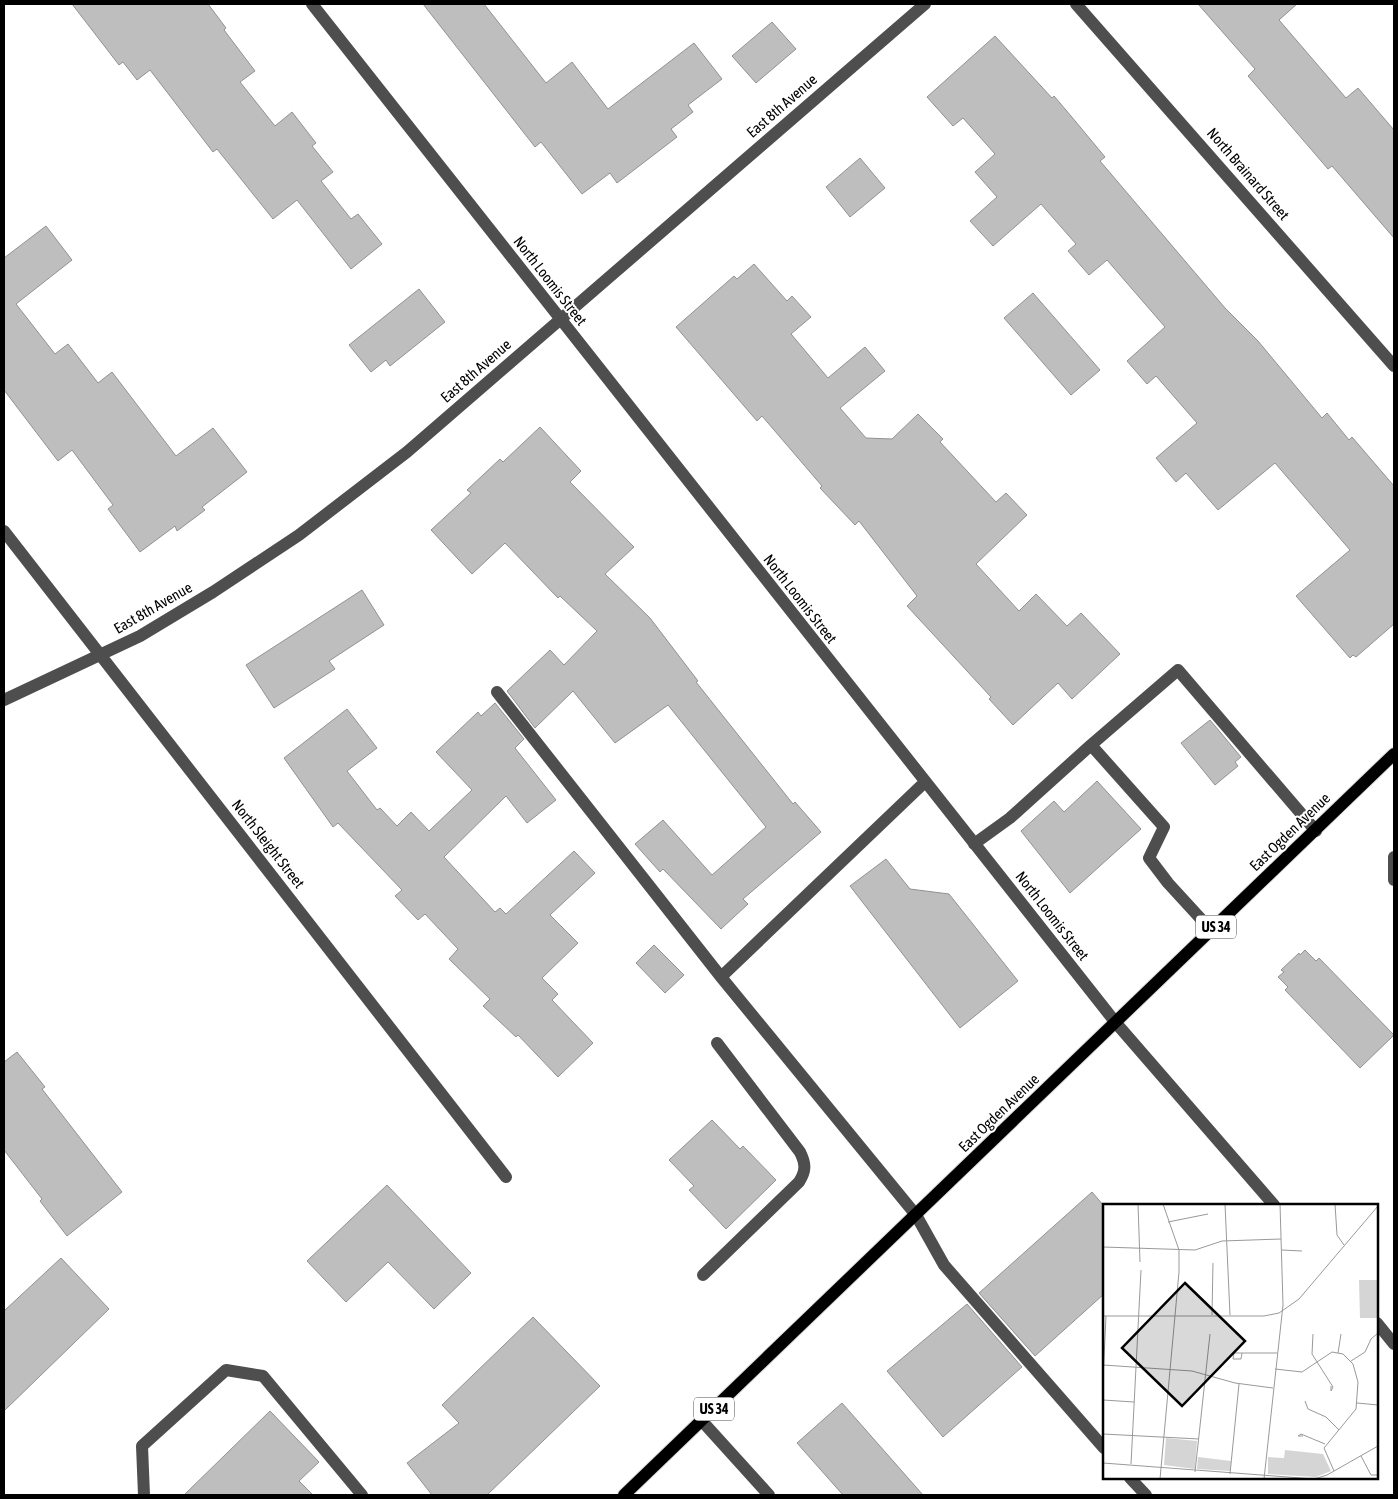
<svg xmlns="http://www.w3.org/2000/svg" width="1398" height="1499" font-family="'Asap Condensed',sans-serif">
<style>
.building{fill:#bebebe;stroke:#929292}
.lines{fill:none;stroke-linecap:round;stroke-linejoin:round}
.major-casing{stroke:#dbdbdb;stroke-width:14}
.minor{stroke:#4e4e4e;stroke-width:12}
.major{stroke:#000;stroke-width:12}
.labels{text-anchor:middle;stroke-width:4;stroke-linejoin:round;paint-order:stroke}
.shield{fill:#fff;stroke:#4c4c4c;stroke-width:1}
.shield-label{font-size:14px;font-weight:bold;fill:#000}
.street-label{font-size:15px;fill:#000;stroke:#fff}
.inset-road{fill:none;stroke:#999;stroke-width:1}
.view{fill:#000;fill-opacity:0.15;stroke:#000;stroke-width:2.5}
.inset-edge{fill:none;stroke:#000;stroke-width:2.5}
</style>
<rect width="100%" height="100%" fill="#fff"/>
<path class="building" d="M 72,4 L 208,4 L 226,28 L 224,30 L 255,71 L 240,82 L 275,126 L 292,112 L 316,143 L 312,146 L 333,172 L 321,181 L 351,219 L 358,214 L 382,244 L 351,269 L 297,200 L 273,219 L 217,149 L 213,152 L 150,70 L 137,80 L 123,62 L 119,65 Z
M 423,4 L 484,4 L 546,83 L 572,62 L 608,109 L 694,43 L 722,79 L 688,105 L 693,112 L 671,129 L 677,137 L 617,183 L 610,173 L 582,194 L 541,142 L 535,147 Z
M 1198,4 L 1297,4 L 1279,20 L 1346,98 L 1358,88 L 1394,130 L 1394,238 L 1332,166 L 1328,169 L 1248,76 L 1255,69 Z
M 772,22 L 796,49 L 756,83 L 732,56 Z
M 995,36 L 1052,98 L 1054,96 L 1071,116 L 1105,157 L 1100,161 L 1225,308 L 1258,341 L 1322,418 L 1327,413 L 1349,440 L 1352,437 L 1394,486 L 1394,624 L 1356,657 L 1353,655 L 1350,658 L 1296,596 L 1350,550 L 1275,463 L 1218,510 L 1186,473 L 1176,482 L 1156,458 L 1197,423 L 1156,376 L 1147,384 L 1127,361 L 1165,327 L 1107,260 L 1089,275 L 1068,251 L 1076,244 L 1041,204 L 993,246 L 970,221 L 997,197 L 975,172 L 995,154 L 963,118 L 953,126 L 927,97 Z
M 860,158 L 885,188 L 850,217 L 826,187 Z
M 46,226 L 72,260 L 16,304 L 55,354 L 68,344 L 98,383 L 112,372 L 176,456 L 213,428 L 247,472 L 202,507 L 205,510 L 177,531 L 175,526 L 140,552 L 108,509 L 113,505 L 72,450 L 58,461 L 4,390 L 4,258 Z
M 754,264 L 787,301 L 792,296 L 811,317 L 791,334 L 828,378 L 865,347 L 885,371 L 840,408 L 866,438 L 892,439 L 918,414 L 943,439 L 940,442 L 996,502 L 1006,493 L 1027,515 L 976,564 L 1019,611 L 1036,594 L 1067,626 L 1081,613 L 1120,654 L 1072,699 L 1058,683 L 1013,725 L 989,699 L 991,697 L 907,606 L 917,596 L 859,521 L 855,525 L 820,488 L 822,486 L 762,416 L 757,421 L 676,327 L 734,276 L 737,279 Z
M 419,289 L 445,322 L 390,366 L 386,360 L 371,372 L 349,345 Z
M 1033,293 L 1100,370 L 1071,395 L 1004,318 Z
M 540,427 L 581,471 L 570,482 L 634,547 L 605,574 L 650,618 L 698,681 L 696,682 L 793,804 L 795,802 L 821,832 L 743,899 L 748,904 L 721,929 L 663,869 L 660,872 L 635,844 L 663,820 L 712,875 L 766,827 L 668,705 L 615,743 L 573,691 L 535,728 L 507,691 L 550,650 L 564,665 L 597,631 L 560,596 L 558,598 L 505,543 L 472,574 L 431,530 L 471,493 L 467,490 L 500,459 L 503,462 Z
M 362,590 L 384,625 L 329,661 L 335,669 L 274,708 L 246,665 Z
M 495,703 L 524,739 L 515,748 L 556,800 L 527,823 L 506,796 L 444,857 L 495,912 L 500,908 L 506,914 L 574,851 L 595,873 L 550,915 L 578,943 L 542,978 L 558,994 L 552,1000 L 593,1043 L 558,1077 L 518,1035 L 516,1037 L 483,1006 L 490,999 L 449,959 L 458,949 L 425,914 L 418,920 L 395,896 L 402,890 L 338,823 L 333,827 L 284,758 L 347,709 L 377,748 L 347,771 L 377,810 L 380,808 L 397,826 L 411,812 L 429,831 L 472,790 L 436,752 L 478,712 L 481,716 Z
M 1210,720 L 1241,757 L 1235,762 L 1238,766 L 1215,785 L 1181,743 Z
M 1097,781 L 1141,829 L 1070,893 L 1021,831 L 1054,801 L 1064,812 Z
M 886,859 L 910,889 L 949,894 L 1018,981 L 960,1028 L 850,886 Z
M 654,945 L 684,975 L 665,993 L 636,963 Z
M 1305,950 L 1316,961 L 1319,958 L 1394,1035 L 1360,1068 L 1285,990 L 1288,987 L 1278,977 L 1284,972 L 1281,970 L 1299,953 L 1300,955 Z
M 17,1052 L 45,1087 L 42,1089 L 122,1192 L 67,1236 L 40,1201 L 42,1199 L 4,1150 L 4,1062 Z
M 712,1120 L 740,1149 L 743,1146 L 776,1180 L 726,1229 L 689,1190 L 694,1186 L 669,1160 Z
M 387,1185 L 471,1273 L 434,1309 L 388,1262 L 346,1302 L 307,1261 Z
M 1092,1192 L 1104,1206 L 1104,1294 L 1035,1356 L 979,1293 Z
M 61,1258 L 109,1309 L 4,1411 L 4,1311 Z
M 967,1304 L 1022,1367 L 943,1437 L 887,1371 Z
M 533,1317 L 600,1386 L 487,1495 L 432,1495 L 407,1463 L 459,1423 L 442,1405 Z
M 842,1403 L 923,1495 L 843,1495 L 797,1443 Z
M 270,1411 L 319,1462 L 299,1481 L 313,1495 L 184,1495 Z"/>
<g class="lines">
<defs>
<path id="major" d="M 624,1495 L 1394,754"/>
</defs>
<use href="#major" class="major-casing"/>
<path class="minor" d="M 312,4 L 1116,1023 L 1274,1205
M 1076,4 L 1394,366
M 4,531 L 506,1177
M 497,692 L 721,977 L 916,1215 L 944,1265 L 1104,1448
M 4,700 L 140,636 L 213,592 L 299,535 L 407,452 L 925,4
M 1091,745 L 1178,670 L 1316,831
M 974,844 L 1010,818 L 1091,745 L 1164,827 L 1149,858 L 1168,883 L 1212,931
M 1394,857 L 1394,880
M 721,977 L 925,782
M 703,1275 L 799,1182 C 806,1171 806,1164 800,1152 L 717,1043
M 1377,1323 L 1394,1344
M 702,1421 L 769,1495
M 1130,1478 L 1146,1495
M 144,1495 L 142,1446 L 226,1370 L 263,1376 L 362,1495"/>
<use href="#major" class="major"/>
</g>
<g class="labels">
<g class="shield">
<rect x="1196" y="915.5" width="40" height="23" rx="4"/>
<rect x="694" y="1397.5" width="40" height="23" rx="4"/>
</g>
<g class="shield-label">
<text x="1216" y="932">US 34</text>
<text x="714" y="1414">US 34</text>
</g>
<g class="street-label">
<text transform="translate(782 106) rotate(-41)" y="5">East 8th Avenue</text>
<text transform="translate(1248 174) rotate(49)" y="5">North Brainard Street</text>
<text transform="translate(550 281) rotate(52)" y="5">North Loomis Street</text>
<text transform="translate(476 371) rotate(-41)" y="5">East 8th Avenue</text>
<text transform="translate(800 599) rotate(52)" y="5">North Loomis Street</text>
<text transform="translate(153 608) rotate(-30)" y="5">East 8th Avenue</text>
<text transform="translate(1290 832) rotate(-44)" y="5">East Ogden Avenue</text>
<text transform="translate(268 844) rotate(52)" y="5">North Sleight Street</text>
<text transform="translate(1052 916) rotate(52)" y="5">North Loomis Street</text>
<text transform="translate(999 1113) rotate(-44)" y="5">East Ogden Avenue</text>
</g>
</g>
<g transform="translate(1103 1204)">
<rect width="275" height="275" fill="#fff"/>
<path d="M 256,76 L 275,76 L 275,114 L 257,114 ZM 63,234 L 94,237 L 92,265 L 61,261 ZM 182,246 L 220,250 L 228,267 L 213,273 L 165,270 L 165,253 L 181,254 ZM 95,253 L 128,257 L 127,267 L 94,265 Z" fill="#d5d5d5"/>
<path class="inset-road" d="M 35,0 L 37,58M 122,0 L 127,111M 232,0 L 234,31 L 241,41M 65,18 L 105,10M 0,43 L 92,46 L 119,37 L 178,35M 179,46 L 199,47M 109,111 L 110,59M 0,112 L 161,112 L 176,109 L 196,95 L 275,2M 210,130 L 209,150 L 230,183 L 228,187 L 228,182M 139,149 L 138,155 L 130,155 L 131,149 L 174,149M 235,149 L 238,130M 248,157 L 262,148 L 268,135 L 275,129M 0,161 L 89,167 L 132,179 L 170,184M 172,165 L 199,168 L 229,148 L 240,150 L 250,160 L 255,178 L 253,205 L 221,244 L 231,267M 0,175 L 3,112M 0,196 L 31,198M 202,197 L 205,205 L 223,213 L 236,226M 254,199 L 275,201M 0,230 L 96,235M 200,232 L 195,232 L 198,230 L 222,240M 258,252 L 268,271 L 275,271M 0,259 L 211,275 L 224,271 L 275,242M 28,260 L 38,66M 92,268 L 107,130M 127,270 L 136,180M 57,275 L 76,68 L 76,46 L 60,0M 161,275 L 180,101 L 177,0"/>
<path class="view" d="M 82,79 L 142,137 L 79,202 L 19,144 Z"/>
<rect width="275" height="275" class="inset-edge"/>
</g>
<rect width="1398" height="1499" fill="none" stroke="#000000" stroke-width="10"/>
</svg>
